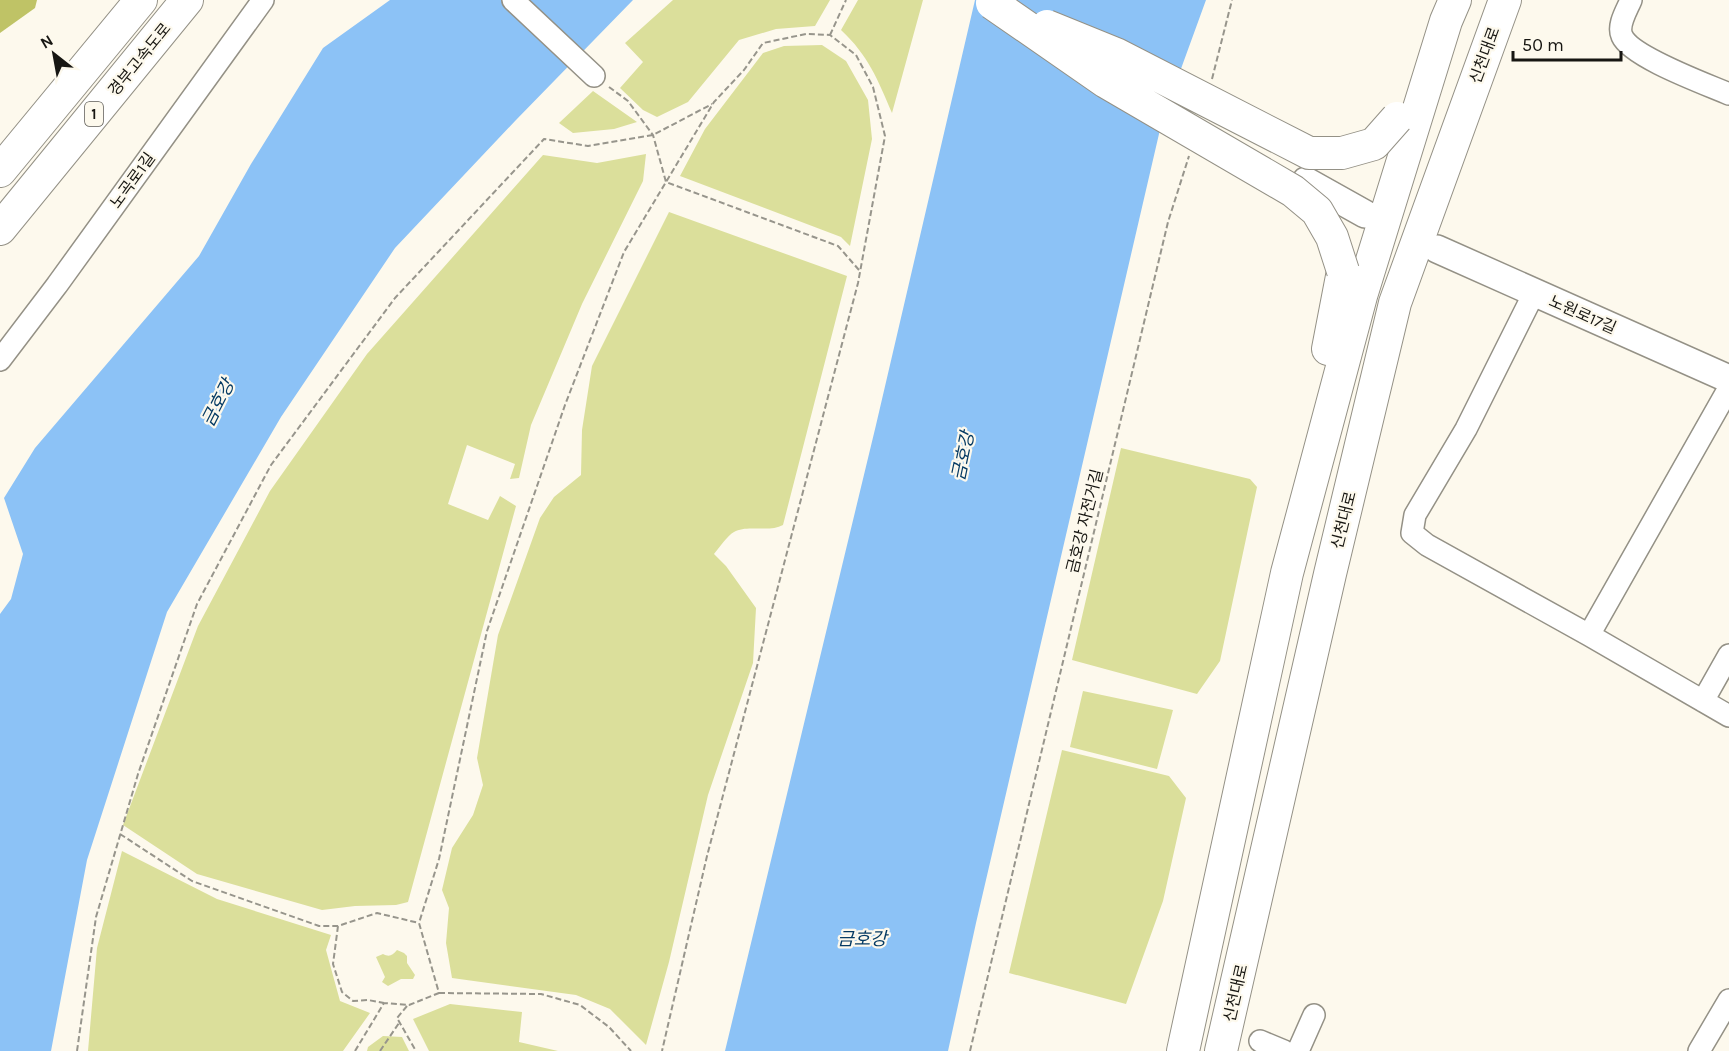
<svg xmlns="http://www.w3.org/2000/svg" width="1729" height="1051" font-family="Karla,'Noto Sans KR',sans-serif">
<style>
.green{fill:#dbdf9b}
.forest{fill:#bfc366}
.water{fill:#8cc2f6}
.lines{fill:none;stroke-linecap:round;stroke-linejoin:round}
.minor-casing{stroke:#949186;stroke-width:24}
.major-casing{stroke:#949186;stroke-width:30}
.highway-casing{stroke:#949186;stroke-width:34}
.path{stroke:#97958c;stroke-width:2;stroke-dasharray:6 3;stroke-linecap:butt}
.minor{stroke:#fff;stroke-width:21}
.major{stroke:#fff;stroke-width:27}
.highway{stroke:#fff;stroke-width:32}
.highway-bridge-casing{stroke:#949186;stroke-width:34;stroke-linecap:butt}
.highway-bridge{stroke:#fff;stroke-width:32}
.labels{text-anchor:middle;stroke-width:4.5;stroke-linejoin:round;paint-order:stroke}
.shield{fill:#fdf9ed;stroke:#5c5a54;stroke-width:1.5}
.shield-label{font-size:15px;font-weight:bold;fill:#171612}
.street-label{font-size:16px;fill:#171612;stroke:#fdf9ed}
.water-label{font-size:18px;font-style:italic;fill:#063b64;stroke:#fdf9ed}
</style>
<rect width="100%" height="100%" fill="#fdf9ed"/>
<path class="green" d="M 673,0 L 830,0 L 815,26 L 776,29 L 739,40 L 688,102 L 657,117 L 643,110 L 620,88 L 643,62 L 625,43 Z
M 858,0 L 923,0 L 892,113 C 878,80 868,55 841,30 Z
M 822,45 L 846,61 L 868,100 L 872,139 L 850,246 L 841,237 L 680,176 L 705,129 L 763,53 L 784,46 Z
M 593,91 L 637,122 L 614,129 L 573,133 L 559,123 Z
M 646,154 L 643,181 L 582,304 L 531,425 L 519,478 L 510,479 L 515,464 L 467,445 L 448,504 L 488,520 L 500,496 L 516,506 L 408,902 L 396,905 L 355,906 L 322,910 L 197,874 L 123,825 L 198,626 L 270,491 L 367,354 L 543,155 L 597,163 Z
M 669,212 L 847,276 L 783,525 C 769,533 747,524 734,532 C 728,535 718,549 714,554 L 726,566 L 756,608 L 753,663 L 708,795 L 669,962 L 646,1045 L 610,1009 L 576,995 L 452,978 L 446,943 L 449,908 L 442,890 L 452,848 L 473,815 L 483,785 L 477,758 L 498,635 L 540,518 L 554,497 L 581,475 L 582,430 L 592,366 Z
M 1121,448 L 1250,479 L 1257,487 L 1220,661 L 1197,694 L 1072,660 Z
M 1083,691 L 1173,710 L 1157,769 L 1070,747 Z
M 1062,750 L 1169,776 L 1186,798 L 1163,901 L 1126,1004 L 1009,973 Z
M 122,851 L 217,899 L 331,935 L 326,950 L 340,1001 L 370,1013 L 343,1051 L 88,1051 L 97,948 Z
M 397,950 L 404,953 L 407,956 L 407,963 L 415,975 L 413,979 L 401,979 L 388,986 L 382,982 L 385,977 L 376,957 L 383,954 C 389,957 392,956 397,950 Z
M 450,1004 L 522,1012 L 519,1042 L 558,1051 L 429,1051 L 413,1019 Z
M 383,1036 L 402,1037 L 409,1051 L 367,1051 L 368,1047 Z"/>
<path class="forest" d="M 0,0 L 37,0 L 35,8 L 0,33 Z"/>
<path class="water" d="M 390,0 L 633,0 L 516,120 L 395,248 L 281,417 L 167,612 L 87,860 L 51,1051 L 0,1051 L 0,614 L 11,599 L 23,554 L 4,498 L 35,448 L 199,256 L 251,164 L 323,48 Z
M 975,0 L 1206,0 L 1162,121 L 976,923 L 948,1051 L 725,1051 L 876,425 Z"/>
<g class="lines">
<defs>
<path id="minor" d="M 513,0 L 594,76
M 1631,0 C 1627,10 1617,25 1622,36 C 1631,57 1706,84 1729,94
M 1534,293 L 1466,429 L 1415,515 L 1412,533 L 1427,545 L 1589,635 L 1729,716
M 0,360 L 57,285 L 263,0
M 1589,635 L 1729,388
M 1703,701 L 1729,655
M 1260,1041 L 1284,1051
M 1298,1051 L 1314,1015
M 1699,1051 L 1729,1000"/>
<path id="major" d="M 1306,181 L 1365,214
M 1437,249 L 1729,379"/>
<path id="highway" d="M 0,171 L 141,0
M 0,229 L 187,0
M 1328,349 L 1343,271
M 1183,1051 L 1287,573 L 1361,296 L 1446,21 L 1455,0
M 1221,1051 L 1330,574 L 1395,303 L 1505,0"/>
</defs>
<use href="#minor" class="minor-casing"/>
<use href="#major" class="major-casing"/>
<use href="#highway" class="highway-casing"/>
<path class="path" d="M 830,35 L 846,0
M 1212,79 L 1232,0
M 609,87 L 628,101 L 653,135 L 666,182 L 838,246 L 859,270
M 120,834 L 192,881 L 319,926 L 338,926 L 377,913 L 419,923
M 338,926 L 333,964 L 342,992 L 353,1001 L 368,1000 L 384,1003
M 439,993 L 541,994 L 580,1005 L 609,1027 L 631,1051
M 407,1006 L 397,1018 L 416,1051
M 77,1051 L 96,917 L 138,774 L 197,604 L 271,465 L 395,298 L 544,139 L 588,146 L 653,135 L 712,104
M 355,1051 L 384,1003 L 409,1005 L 439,993 L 419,923 L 439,859 L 487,631 L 565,405 L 624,252 L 714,102 L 744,70 L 763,43 L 806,34 L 830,35 L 856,55 L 873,87 L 885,136 L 858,283 L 707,856 L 662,1051
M 380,1051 L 399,1023
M 970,1051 L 1168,222 L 1189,156"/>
<use href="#minor" class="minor"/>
<use href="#major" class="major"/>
<use href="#highway" class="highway"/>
<defs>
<path id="highway-bridge" d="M 992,3 L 1106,82 L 1293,191 L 1317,211 L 1332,237 L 1343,271
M 1047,26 L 1116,54 L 1309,153 L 1342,153 L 1374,144 L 1397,118"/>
</defs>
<use href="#highway-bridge" class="highway-bridge-casing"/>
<use href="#highway-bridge" class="highway-bridge"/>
</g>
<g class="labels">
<rect class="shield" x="85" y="102" width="18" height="24" rx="4.5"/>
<g class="shield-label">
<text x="94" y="119">1</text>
</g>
<g class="street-label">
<text transform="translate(1484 55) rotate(-70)" y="6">신천대로</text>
<text transform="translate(139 59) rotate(-51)" y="6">경부고속도로</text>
<text transform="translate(132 180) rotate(-54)" y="6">노곡로1길</text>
<text transform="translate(1583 314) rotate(24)" y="6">노원로17길</text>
<text transform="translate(1343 520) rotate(-76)" y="6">신천대로</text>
<text transform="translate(1084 521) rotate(-76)" y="6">금호강 자전거길</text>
<text transform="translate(1235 993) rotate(-77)" y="6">신천대로</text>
</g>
<g class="water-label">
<text transform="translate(218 403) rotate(-63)" y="6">금호강</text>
<text transform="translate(963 456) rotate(-78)" y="6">금호강</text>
<text x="862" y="945">금호강</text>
</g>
</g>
<g transform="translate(54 54) rotate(329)" stroke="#fdf9ed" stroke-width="4.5" paint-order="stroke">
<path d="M0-4.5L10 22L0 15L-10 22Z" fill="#171612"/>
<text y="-9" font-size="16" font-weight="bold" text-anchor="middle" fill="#171612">N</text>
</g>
<path d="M1513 51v9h108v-9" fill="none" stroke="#171612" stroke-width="3"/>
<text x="1522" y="51" font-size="18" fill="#171612" stroke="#fdf9ed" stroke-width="4.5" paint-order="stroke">50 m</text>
</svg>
